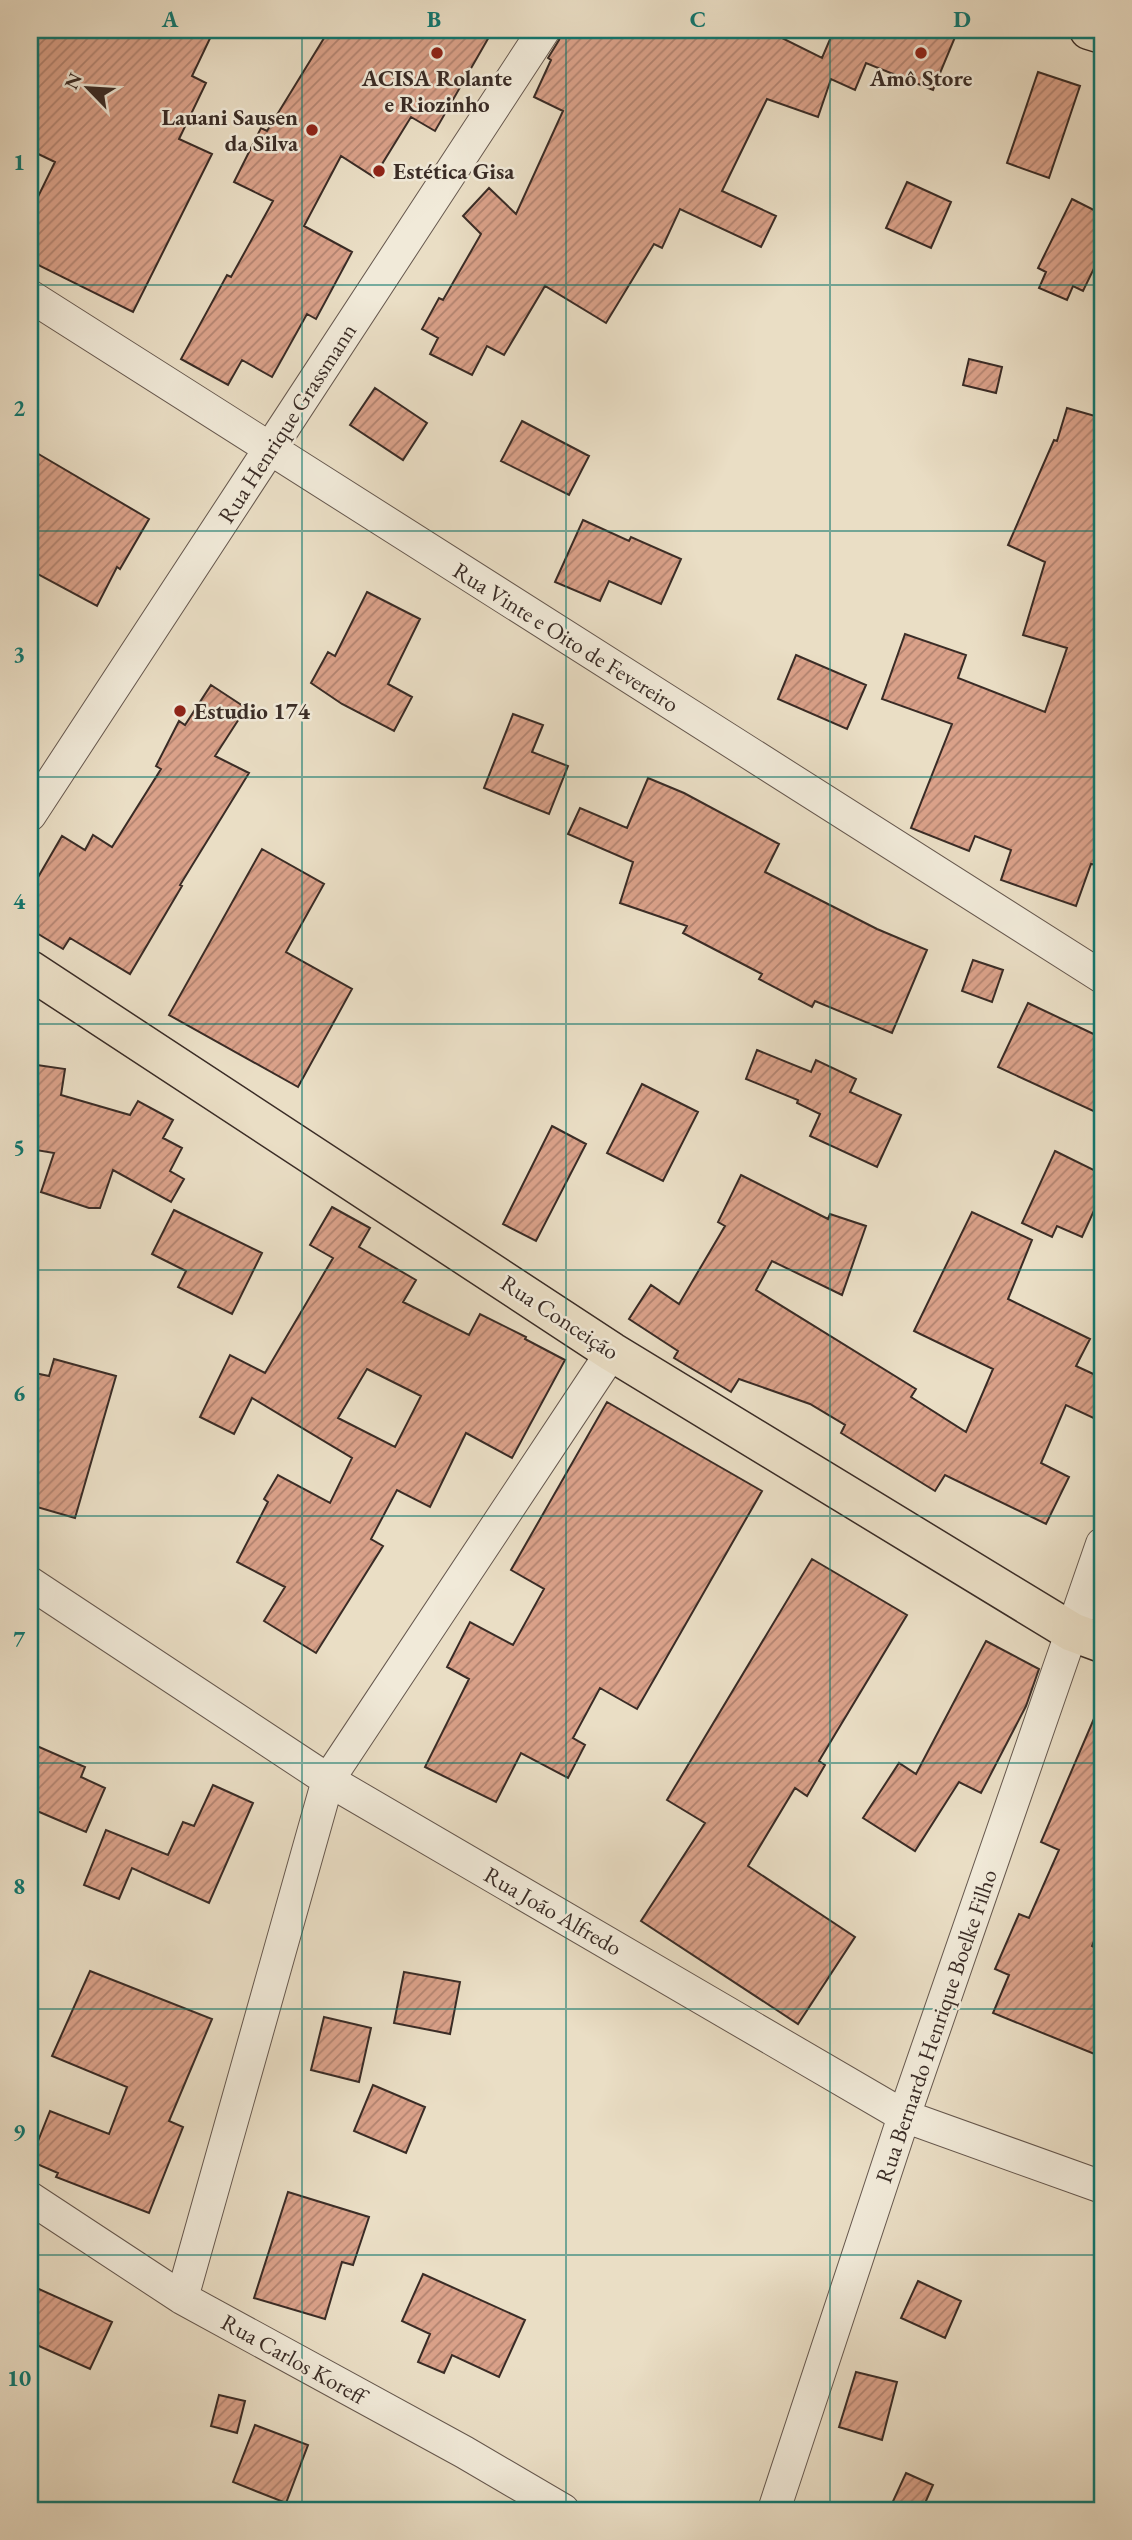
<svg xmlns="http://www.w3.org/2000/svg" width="1132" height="2540" font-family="'EB Garamond',serif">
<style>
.building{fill:url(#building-hatch);stroke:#3a2c26;stroke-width:2;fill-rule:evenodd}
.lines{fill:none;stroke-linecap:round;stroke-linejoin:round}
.minor-casing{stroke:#66584e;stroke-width:34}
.major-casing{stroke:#3a2c26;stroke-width:41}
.minor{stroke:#f1ead9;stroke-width:32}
.major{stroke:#eadec5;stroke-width:38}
.grid{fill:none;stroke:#0f766e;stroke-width:2;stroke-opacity:0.55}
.poi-dot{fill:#8f2418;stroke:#f1ead9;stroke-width:2.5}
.labels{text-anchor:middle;stroke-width:5;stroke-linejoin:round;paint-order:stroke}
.poi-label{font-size:23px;font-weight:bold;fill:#3a2c26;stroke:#f1ead9}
.street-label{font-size:23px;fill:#3a2c26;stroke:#f1ead9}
.neatline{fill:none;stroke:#0f766e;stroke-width:2.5}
.grid-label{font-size:23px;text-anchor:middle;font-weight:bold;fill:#0f766e}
</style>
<defs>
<pattern id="building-hatch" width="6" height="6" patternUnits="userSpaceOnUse" patternTransform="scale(1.75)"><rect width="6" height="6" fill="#daa189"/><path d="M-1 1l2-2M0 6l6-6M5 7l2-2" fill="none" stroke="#b28370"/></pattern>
</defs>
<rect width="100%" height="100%" fill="#eadec5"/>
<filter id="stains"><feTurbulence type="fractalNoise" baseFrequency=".00286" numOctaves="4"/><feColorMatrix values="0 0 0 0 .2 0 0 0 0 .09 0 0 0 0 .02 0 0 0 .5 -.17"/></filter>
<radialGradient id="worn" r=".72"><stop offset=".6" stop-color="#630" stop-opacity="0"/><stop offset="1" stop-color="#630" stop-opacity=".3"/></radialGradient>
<path class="building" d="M 30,30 L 214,30 L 192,76 L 206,83 L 179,139 L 212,154 L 133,312 L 30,261 L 30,213 L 55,162 L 30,150 Z
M 329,30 L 493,30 L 435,131 L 411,117 L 374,177 L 341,156 L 304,226 L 352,252 L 316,319 L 307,314 L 272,377 L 242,360 L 228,385 L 181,359 L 227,275 L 231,277 L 273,201 L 234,182 L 261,128 L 267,131 Z
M 562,30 L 766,30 L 822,58 L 834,30 L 958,30 L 933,90 L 866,63 L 855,90 L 831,79 L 818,117 L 767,99 L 722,191 L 776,216 L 761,247 L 680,209 L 662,248 L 654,244 L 606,323 L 545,286 L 504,355 L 487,346 L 472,375 L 430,354 L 438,338 L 422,329 L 439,298 L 443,300 L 481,234 L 463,216 L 489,188 L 516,214 L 563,111 L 534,97 L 551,60 L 548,58 L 559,40 Z
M 1038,72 L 1080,86 L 1049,178 L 1007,163 Z
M 907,182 L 951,202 L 931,248 L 886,228 Z
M 1072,199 L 1102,214 L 1102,252 L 1083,291 L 1073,286 L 1067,300 L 1039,288 L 1046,272 L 1038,268 Z
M 969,359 L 1002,367 L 996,393 L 963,385 Z
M 375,388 L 427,423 L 403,460 L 350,425 Z
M 1067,408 L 1102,418 L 1102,866 L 1091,864 L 1076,906 L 1001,880 L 1011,850 L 975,836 L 969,851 L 911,828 L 952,724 L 882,699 L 905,634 L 966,655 L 958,678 L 1045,712 L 1067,648 L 1023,635 L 1045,562 L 1008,545 L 1054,440 L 1057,441 Z
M 522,421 L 589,456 L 569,495 L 501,461 Z
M 30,449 L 149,519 L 120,569 L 117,567 L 97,606 L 30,570 Z
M 583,520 L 629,541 L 631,537 L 681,559 L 661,604 L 609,581 L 600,601 L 555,582 Z
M 367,592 L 420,619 L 388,684 L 412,697 L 394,731 L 342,704 L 311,683 L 328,652 L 335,656 Z
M 796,655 L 866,685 L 847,729 L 778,699 Z
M 211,685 L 246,708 L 215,756 L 249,773 L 180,885 L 182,886 L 130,974 L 70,938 L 63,949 L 30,929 L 30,891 L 62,836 L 85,850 L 93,835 L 112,847 L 161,769 L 156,766 L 179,721 L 185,725 Z
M 513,714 L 543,725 L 532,752 L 568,766 L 549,814 L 484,788 Z
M 648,778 L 684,793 L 779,844 L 765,872 L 877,929 L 927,950 L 892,1033 L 815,1001 L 812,1007 L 759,979 L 762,974 L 683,933 L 687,926 L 620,903 L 633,862 L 568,834 L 580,808 L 627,828 Z
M 262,849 L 324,884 L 286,952 L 352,989 L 298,1087 L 169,1015 Z
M 973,960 L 1003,970 L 992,1002 L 962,991 Z
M 1028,1003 L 1102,1038 L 1102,1115 L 998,1067 Z
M 757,1050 L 811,1072 L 816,1060 L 856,1079 L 850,1092 L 901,1115 L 877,1167 L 810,1136 L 820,1114 L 797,1103 L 798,1100 L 746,1079 Z
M 30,1064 L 65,1069 L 61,1095 L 130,1115 L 138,1101 L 173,1120 L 163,1138 L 182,1148 L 170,1171 L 184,1179 L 171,1202 L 113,1170 L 100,1208 L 89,1208 L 41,1192 L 54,1153 L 30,1149 Z
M 642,1084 L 698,1112 L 663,1181 L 607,1153 Z
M 552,1126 L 586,1144 L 536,1241 L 503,1224 Z
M 1055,1151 L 1102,1174 L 1102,1193 L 1082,1237 L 1057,1226 L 1052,1237 L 1022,1223 Z
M 741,1175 L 828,1219 L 830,1214 L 866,1226 L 842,1295 L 772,1261 L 756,1290 L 916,1389 L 911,1397 L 966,1432 L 993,1369 L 914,1331 L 972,1212 L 1032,1240 L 1008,1299 L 1090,1339 L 1076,1366 L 1102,1378 L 1102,1422 L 1066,1405 L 1041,1463 L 1069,1477 L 1046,1524 L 945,1475 L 935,1491 L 841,1433 L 845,1425 L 810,1404 L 739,1379 L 731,1392 L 674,1358 L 678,1351 L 629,1319 L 651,1285 L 679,1304 L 725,1226 L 718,1222 Z
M 332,1207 L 370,1228 L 359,1247 L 416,1280 L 403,1302 L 469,1335 L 480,1314 L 526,1337 L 525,1339 L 565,1360 L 512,1458 L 466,1433 L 430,1507 L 397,1490 L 371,1539 L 383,1546 L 316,1653 L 264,1621 L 285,1587 L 237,1562 L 268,1502 L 264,1499 L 278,1475 L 330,1503 L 352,1458 L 252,1398 L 234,1434 L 200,1417 L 230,1355 L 265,1373 L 333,1258 L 310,1245 ZM 367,1369 L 421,1396 L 395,1447 L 338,1418 Z
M 174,1210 L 262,1253 L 232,1314 L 178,1287 L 186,1271 L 152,1254 Z
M 54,1359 L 116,1376 L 75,1518 L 30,1505 L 30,1372 L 49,1376 Z
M 607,1402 L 762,1491 L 637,1709 L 600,1688 L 573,1738 L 585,1745 L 568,1778 L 521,1753 L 496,1802 L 425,1767 L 469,1679 L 447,1667 L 470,1622 L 513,1645 L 544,1589 L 511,1570 Z
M 812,1559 L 907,1615 L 819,1761 L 825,1765 L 807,1796 L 795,1788 L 748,1866 L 855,1937 L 798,2024 L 641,1921 L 705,1823 L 667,1800 Z
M 986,1641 L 1039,1669 L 1026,1706 L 981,1793 L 959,1782 L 915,1851 L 863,1818 L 899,1763 L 916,1774 Z
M 1102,1700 L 1102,1923 L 1092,1946 L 1102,1951 L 1102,2057 L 993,2013 L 1009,1975 L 995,1969 L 1019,1914 L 1029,1918 L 1059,1850 L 1041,1842 Z
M 30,1743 L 85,1767 L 81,1777 L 105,1788 L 86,1832 L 30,1808 Z
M 213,1785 L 253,1803 L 209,1903 L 132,1868 L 119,1899 L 84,1885 L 106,1830 L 168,1855 L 183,1822 L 194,1826 Z
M 90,1971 L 212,2019 L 169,2121 L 183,2127 L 149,2213 L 56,2177 L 58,2173 L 30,2161 L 50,2111 L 109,2134 L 127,2087 L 52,2056 Z
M 404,1972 L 460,1982 L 450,2034 L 394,2023 Z
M 324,2017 L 371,2028 L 359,2082 L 311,2070 Z
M 373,2085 L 425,2107 L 406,2153 L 354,2131 Z
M 288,2192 L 369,2217 L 353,2265 L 342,2262 L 325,2319 L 254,2298 Z
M 423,2274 L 525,2320 L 499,2377 L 452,2355 L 444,2373 L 418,2362 L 430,2334 L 402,2321 Z
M 918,2281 L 961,2301 L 945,2338 L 901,2318 Z
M 30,2285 L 112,2322 L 90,2369 L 30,2342 Z
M 856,2372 L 897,2382 L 882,2440 L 839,2427 Z
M 219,2395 L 245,2401 L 237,2433 L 211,2426 Z
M 255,2425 L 308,2445 L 286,2503 L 233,2482 Z
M 906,2473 L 933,2485 L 922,2510 L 889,2510 Z"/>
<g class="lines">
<defs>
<path id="minor" d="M 30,296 L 1102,977
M 30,815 L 544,30
M 30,1583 L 328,1780 L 904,2116 L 1102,2187
M 30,2198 L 182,2298 L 464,2452 L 563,2510
M 182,2298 L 328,1780 L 612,1352
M 774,2510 L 904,2116 L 1102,1544"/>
<path id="major" d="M 1089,30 L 1102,34
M 30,970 L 612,1352 L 1072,1632 L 1102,1643"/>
</defs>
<use href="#minor" class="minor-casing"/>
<use href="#major" class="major-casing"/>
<use href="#minor" class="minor"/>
<use href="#major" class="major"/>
</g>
<path class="grid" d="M 302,30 L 302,2510M 566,30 L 566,2510M 830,30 L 830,2510M 30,285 L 1102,285M 30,531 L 1102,531M 30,777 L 1102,777M 30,1024 L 1102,1024M 30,1270 L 1102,1270M 30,1516 L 1102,1516M 30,1763 L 1102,1763M 30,2009 L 1102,2009M 30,2255 L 1102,2255"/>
<g class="poi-dot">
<circle cx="437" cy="53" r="7"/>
<circle cx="921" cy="53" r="7"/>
<circle cx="312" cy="130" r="7"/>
<circle cx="379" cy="171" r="7"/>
<circle cx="180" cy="711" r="7"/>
</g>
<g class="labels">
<g class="poi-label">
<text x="437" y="86">ACISA Rolante<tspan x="437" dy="26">e Riozinho</tspan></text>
<text x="921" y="86">Amô Store</text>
<text x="298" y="125" text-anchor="end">Lauani Sausen<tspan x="298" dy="26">da Silva</tspan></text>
<text x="393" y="179" text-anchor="start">Estética Gisa</text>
<text x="194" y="719" text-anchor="start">Estudio 174</text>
</g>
<g class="street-label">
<text transform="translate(287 423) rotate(-57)" y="8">Rua Henrique Grassmann</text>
<text transform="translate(566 637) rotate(32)" y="8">Rua Vinte e Oito de Fevereiro</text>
<text transform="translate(560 1317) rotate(33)" y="8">Rua Conceição</text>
<text transform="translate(553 1911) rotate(30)" y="8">Rua João Alfredo</text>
<text transform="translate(936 2026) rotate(-71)" y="8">Rua Bernardo Henrique Boelke Filho</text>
<text transform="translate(294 2359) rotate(29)" y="8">Rua Carlos Koreff</text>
</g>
</g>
<rect width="1132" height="2540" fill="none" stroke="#eadec5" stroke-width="77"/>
<g transform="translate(88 88) rotate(295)" stroke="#f1ead9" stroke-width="5" paint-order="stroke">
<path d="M0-5L12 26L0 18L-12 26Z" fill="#3a2c26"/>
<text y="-10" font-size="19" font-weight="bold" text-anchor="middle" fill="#3a2c26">N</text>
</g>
<rect x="38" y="38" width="1056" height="2464" class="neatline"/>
<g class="grid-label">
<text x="170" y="27">A</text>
<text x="434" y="27">B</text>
<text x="698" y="27">C</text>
<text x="962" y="27">D</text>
<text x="19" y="170">1</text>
<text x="19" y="416">2</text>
<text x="19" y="662">3</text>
<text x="19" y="909">4</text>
<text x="19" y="1155">5</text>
<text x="19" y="1401">6</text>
<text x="19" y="1647">7</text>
<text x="19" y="1894">8</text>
<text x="19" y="2140">9</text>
<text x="19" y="2386">10</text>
</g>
<rect width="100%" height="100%" filter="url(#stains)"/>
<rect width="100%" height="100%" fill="url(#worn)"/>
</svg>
